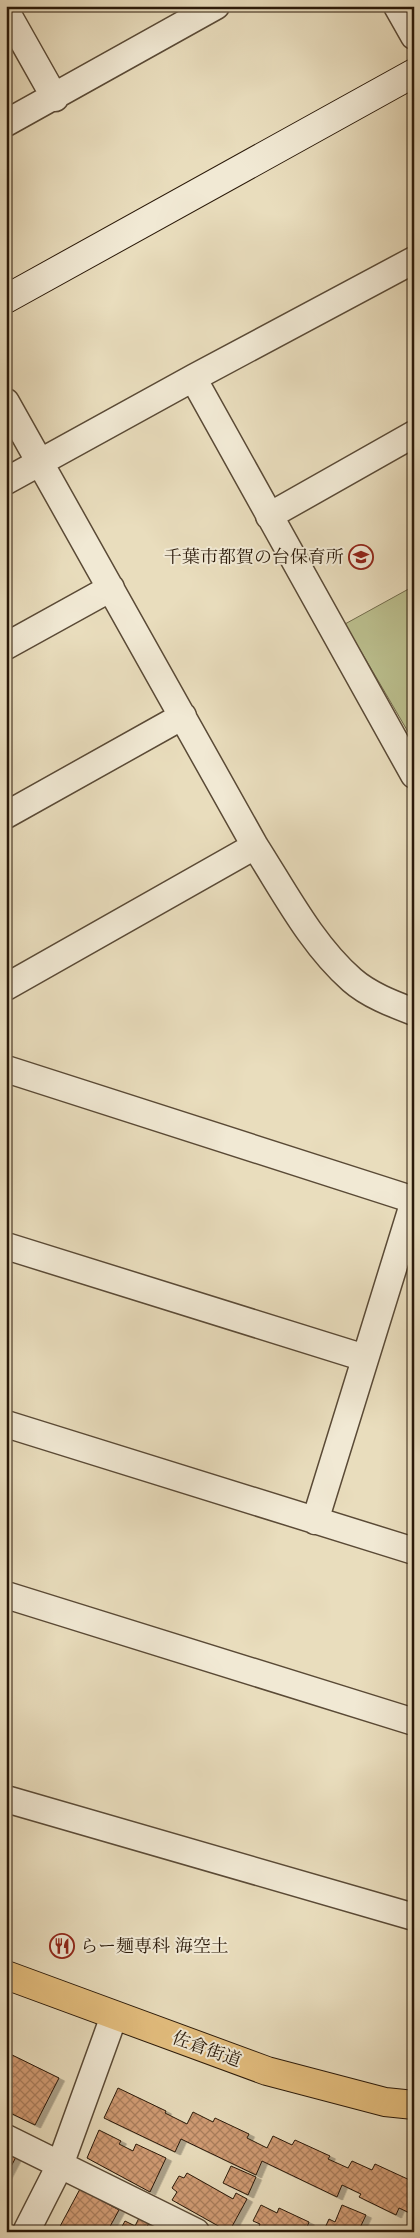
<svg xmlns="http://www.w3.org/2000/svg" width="420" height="2238" font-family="Cardo,'Noto Serif JP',serif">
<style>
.green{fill:#bbbf8e;stroke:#726c4c}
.building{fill:url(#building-cross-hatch);stroke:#2a1909;filter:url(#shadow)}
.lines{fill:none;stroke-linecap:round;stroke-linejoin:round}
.street-casing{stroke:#5a4a36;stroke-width:29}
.secondary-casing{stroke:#2a1909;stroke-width:30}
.primary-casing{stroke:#2a1909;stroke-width:30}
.street{stroke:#f1e9d4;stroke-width:26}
.secondary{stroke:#f1e9d4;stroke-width:28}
.primary{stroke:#e4be7e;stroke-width:28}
.labels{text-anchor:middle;stroke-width:4;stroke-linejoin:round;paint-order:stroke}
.poi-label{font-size:18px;fill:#2a1909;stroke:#f1e9d4;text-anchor:end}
.street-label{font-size:18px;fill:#2a1909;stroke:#f1e9d4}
</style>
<defs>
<pattern id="building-cross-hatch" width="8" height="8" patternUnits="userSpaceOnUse" patternTransform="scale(1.25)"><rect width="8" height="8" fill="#d19c74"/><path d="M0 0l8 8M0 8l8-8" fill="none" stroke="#aa7e5d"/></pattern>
<filter id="shadow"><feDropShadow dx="5.5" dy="3" stdDeviation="0" flood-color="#0004"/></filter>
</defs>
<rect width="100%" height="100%" fill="#e9ddbd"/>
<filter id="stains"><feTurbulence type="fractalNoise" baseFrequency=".004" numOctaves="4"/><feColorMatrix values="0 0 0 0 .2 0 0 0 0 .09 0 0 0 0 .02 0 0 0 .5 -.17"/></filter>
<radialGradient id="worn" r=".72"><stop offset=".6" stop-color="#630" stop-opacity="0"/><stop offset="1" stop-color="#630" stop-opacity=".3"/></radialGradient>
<path class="green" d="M 414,586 L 414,742 L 345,624 Z"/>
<path class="building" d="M 6,2052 L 59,2078 L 35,2125 L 6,2111 Z
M 118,2088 L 166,2111 L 165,2113 L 187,2124 L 193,2112 L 213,2122 L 215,2118 L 249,2134 L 247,2138 L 267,2148 L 273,2136 L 292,2145 L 295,2140 L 330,2156 L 328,2159 L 348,2168 L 352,2161 L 372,2170 L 375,2164 L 414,2182 L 414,2215 L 399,2208 L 396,2215 L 359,2197 L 361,2194 L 342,2185 L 337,2197 L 262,2161 L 256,2175 L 181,2139 L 175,2152 L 104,2118 Z
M 99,2130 L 121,2141 L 119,2144 L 133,2151 L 136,2144 L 166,2158 L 150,2192 L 87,2158 Z
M 6,2152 L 16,2157 L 6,2176 Z
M 231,2166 L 256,2177 L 248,2195 L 223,2183 Z
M 187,2173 L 233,2199 L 236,2193 L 247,2199 L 229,2232 L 172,2200 L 177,2192 L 172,2188 L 179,2176 L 184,2178 Z
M 80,2189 L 119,2210 L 107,2232 L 57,2232 Z
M 261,2205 L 277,2213 L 279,2208 L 309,2222 L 305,2232 L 257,2232 L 260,2224 L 253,2221 Z
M 342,2205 L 366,2215 L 358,2232 L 323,2232 L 329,2219 L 335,2222 Z
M 139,2218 L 149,2223 L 144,2232 L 119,2232 L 125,2221 L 135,2226 Z"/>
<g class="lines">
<defs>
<path id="street" d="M 397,6 L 414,36
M 6,11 L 55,98
M 6,123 L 216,6
M 195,377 L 197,385 L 414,775
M 6,402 L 255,846 C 284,891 311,944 352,980 C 369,995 393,1004 414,1012
M 6,481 L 195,377 L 414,260
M 269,516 L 414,434
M 6,646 L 111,588
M 6,815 L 183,716
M 6,987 L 255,846
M 6,1069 L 414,1200
M 6,1246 L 365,1358
M 6,1424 L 414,1551
M 315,1521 L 414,1201
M 6,1595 L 414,1722
M 6,1799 L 414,1917
M 6,2138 L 196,2232
M 26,2232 L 60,2165 L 114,2016"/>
<path id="secondary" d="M 6,299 L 414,73"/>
<path id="primary" d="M 6,1975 L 267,2071 L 385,2102 L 414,2105"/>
</defs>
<use href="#street" class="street-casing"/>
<use href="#secondary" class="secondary-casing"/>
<use href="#primary" class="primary-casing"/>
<use href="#street" class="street"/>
<use href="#secondary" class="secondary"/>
<use href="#primary" class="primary"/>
</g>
<defs>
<symbol id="school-ring" viewBox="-11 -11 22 22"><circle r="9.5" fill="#f1e9d4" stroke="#8f2418" stroke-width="1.5"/><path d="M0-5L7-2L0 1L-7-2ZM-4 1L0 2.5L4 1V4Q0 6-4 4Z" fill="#8f2418"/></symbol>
<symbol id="restaurant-ring" viewBox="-11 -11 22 22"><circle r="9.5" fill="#f1e9d4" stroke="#8f2418" stroke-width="1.5"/><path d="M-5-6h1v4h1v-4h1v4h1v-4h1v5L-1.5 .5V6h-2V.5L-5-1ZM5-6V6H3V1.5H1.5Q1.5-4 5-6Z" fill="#8f2418"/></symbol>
</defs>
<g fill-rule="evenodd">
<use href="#school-ring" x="347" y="543" width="28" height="28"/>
<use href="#restaurant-ring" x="48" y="1932" width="28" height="28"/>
</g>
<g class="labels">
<g class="poi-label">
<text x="344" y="563">千葉市都賀の台保育所</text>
<text x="80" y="1952" text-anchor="start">らー麺専科 海空土</text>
</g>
<g class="street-label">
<text transform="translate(207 2049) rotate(20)" y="6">佐倉街道</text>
</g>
</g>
<rect width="420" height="2238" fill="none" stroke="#e9ddbd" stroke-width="25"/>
<rect x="8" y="8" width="405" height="2223" fill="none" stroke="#2a1909" stroke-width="2.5"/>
<rect x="12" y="12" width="395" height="2213" fill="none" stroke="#2a1909"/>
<rect width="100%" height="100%" filter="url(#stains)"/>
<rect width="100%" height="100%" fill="url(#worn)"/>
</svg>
